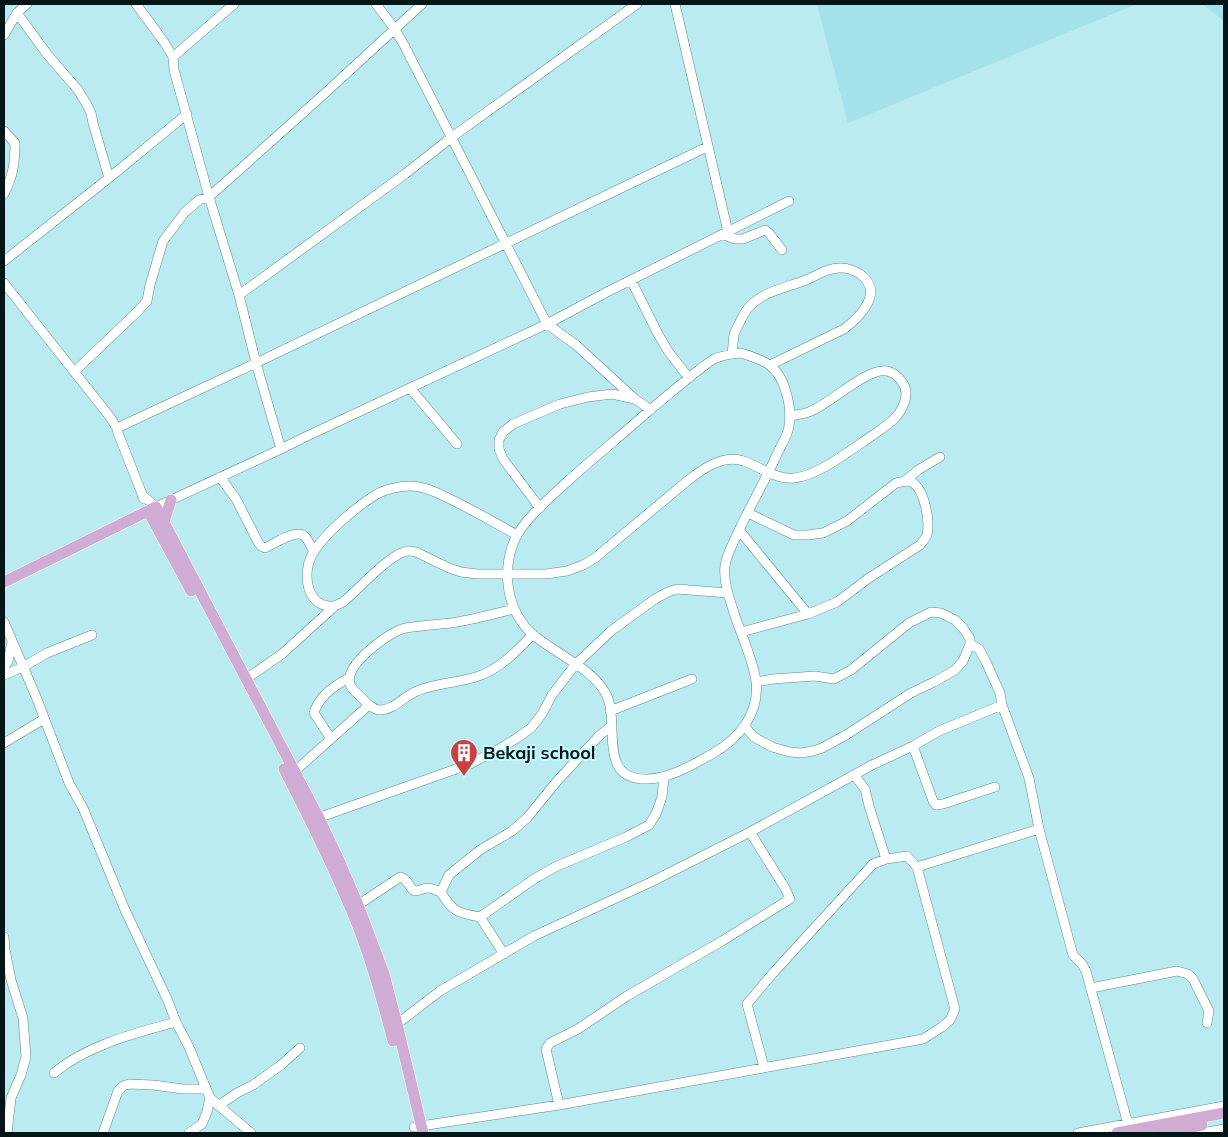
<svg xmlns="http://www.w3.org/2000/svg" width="1228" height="1137" font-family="Mulish,sans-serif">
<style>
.built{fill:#a5e1e8}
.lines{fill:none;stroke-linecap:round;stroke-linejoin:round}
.minor-casing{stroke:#5b8a8f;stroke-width:10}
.major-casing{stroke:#fff;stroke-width:12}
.minor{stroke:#fff;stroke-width:9}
.major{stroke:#d0abd3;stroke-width:11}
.labels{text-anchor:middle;stroke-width:4;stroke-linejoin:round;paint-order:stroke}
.poi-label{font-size:18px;font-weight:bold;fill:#031517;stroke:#c6f8fd;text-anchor:start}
</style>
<rect width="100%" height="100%" fill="#b9ebf0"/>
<path class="built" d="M 817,4 L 1137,4 L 848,123 Z
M 1202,4 L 1224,4 L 1224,21 Z"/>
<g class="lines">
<defs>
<path id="minor" d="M 136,4 L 164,42 L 173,57 L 174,70 L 209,197 L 239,295 L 256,363 L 281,449
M 376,4 L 394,28 L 404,45 L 547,324 L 576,345 L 635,399
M 675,4 L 728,232
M 17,13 L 47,54 L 78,90 L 86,103 L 91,113 L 93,123 L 109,178
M 4,35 L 17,13 L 27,4
M 173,57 L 234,4
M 4,131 L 15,143 C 15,163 13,176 4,194
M 722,234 L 735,239 L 743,239 L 765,230 L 769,233 L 782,250
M 4,261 L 109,178 L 187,114
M 631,280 L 658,334 L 668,351 L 689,378
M 4,283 L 110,417 L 117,428 L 118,433 L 144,499
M 239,295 L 405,174 L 452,137 L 637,4
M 741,353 C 750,356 760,359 768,364 C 777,370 783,381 786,392 C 789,402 791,415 789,426 C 788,435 782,444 778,452 C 765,482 748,509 735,539 C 731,547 726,557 725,566 C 723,582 730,600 735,616 C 742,636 753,660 756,681 C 760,713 739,739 712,754 C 692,765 671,778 648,779 C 596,781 621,723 606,694 C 594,670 557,654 536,637 C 532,633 527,630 524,625 C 505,601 503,566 515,539 C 525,518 552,496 569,480 C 596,456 624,433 651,409 C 667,396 683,382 700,369 C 704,366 709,362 714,359 C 722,355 732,354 741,353 Z
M 732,354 C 733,348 733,341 734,335 C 735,331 737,328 739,324 C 742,318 745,310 751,305 C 765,291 788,287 806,280 C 818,275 829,267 842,268 C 849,268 855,271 860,274 C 885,292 860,317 844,329 L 770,365
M 74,372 L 137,312 L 147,301 L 150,285 L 163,241 L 185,212 L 199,200 L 209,197 L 323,95 L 422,4
M 410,388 L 457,444
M 117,428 L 256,363 L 707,147
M 220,477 L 236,499 L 258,542 L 261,546 L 265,548 C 274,544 294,530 303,535 C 308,538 311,547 314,552
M 905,481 L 918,470 L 940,457
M 142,495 L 156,507 L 281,449 L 305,437 L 547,324 L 607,292 L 789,201
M 540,508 L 503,459 L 499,449 L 499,440 L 503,432 L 513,424 L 560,404 L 588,397 L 612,394 L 635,399 L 651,410
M 739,530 L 808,614
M 517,535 C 495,523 473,510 450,499 C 438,493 424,486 410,486 C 400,486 386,489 377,494 C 357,506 321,536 311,557 C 303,573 306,604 329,606 C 334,607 339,604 343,602 C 359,589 387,557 404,552 C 408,550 412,551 416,552 L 449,568 L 461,572 L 477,574 L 546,574 L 567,571 L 583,565 L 595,558 L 686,482 C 702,469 723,454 744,461 C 751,464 758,467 765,471 C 774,475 783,479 794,478 C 818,476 852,449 873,435 C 880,430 888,425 894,419 C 903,410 911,393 902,382 C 899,377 893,372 887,371 C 868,367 831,403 811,411 C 805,414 796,415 789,416
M 514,609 C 493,614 472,620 451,623 C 441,624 431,625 421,626 C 415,627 408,627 402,629 C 387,634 344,665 350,684 C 351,689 358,694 362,698 C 366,703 374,710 380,710 C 394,710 404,696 417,691 C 436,683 457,683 476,677 C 499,670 517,651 533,634
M 4,622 L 37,699 L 69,783 L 83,808 L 125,910 L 168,1001 L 176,1022 L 189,1047 L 210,1098 L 251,1133
M 741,632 L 808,614 L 837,602 L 869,578 L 920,545 C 923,541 926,538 927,535 C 930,521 925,490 912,482 C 906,480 901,482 896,483 L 847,521 L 823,533 L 808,535 L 794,535 L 748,513
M 970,644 L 979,649 L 986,662 L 1000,693 L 1002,705 L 1029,778 L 1039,829 L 1073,955 L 1082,964 L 1086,971 L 1128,1124
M 4,667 L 8,661 L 12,642
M 4,675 L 23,667 L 47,653 L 92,635
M 246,679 L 282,654 L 335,606
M 610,711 L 692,679
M 745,727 L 754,737 L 772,747 L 790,752 L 801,753 L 813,751 L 822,748 L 846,735 L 911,693 L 934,682 L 955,670 L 963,661 L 970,644 L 970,639 L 963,628 L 955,620 L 941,613 L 931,612 L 909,623 L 851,670 L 834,679 L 815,676 L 773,679 L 756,682
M 331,739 L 314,713 C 319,696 335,685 349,678
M 4,743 L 44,719
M 913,746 L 933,801 L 936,805 L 943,804 L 995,787
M 294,772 L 369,705
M 854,775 L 865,789 L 869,806 L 886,859
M 315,819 L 470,764 L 499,749 L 517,738 L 531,728 L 542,714 L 552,695 L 575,665 L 611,631 L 655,599 L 668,592 L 677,589 L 728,593
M 917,867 L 1039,829
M 441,892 L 449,875 L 480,850 L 512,831 L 527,818 L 558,780 L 599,736 L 611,726
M 358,905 L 400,877 C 409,879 409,889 415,891 C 419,891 424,888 428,888 C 432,888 437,891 441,892 C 452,912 459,913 480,917 L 534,879 L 555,867 L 626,837 L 649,825 L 656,814 L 662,797 L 664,777
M 480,917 L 504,954
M 4,937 L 5,950 L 11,980 L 23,1018 L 26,1057 L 21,1075 L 11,1098 L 7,1133
M 1091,988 L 1177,971 L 1188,974 L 1193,979 L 1209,1011 L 1207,1023
M 397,1024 L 440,991 L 534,936 L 651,882 L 750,832 L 872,765 L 913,746 L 939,731 L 1002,705
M 54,1073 C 87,1045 136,1033 176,1022
M 559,1105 L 546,1049 L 550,1043 L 578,1029 L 627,996 L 722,941 L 790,899 L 785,888 L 750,832
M 218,1106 L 237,1093 L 253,1085 L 281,1065 L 300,1048
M 414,1127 L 559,1105 L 923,1039 L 942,1027 L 950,1020 L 955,1009 L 917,867 L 907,856 L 886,859 L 873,864 L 774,972 L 747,1004 L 764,1067
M 103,1133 L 118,1091 L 123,1086 L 129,1084 L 153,1085 L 183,1089 L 206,1089
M 189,1133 L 202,1124 L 207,1112 L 210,1098
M 1078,1133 L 1224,1106
M 1202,1133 L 1224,1129"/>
<path id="major" d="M 148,511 L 191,591
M 164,522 L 171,500
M 4,582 L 156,507 L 319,818 L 338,858 L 358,905 L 384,974 L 397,1024 L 423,1133
M 284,769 C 310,820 336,871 357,924 C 372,962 383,1002 393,1041
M 1117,1133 L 1224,1113
M 1160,1133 L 1202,1125"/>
</defs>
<use href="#minor" class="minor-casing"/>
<use href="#major" class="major-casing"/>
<use href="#minor" class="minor"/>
<use href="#major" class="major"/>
</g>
<defs>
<symbol id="building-pin" viewBox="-11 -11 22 30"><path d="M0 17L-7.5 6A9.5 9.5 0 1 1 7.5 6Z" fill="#cd3e3f" stroke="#c6f8fd"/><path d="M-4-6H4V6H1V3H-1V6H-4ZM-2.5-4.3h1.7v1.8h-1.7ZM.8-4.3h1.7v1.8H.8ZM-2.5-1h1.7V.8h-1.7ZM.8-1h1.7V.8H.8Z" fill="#fff"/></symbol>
</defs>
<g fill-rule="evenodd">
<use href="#building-pin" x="448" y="737" width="32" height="43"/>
</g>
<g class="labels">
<g class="poi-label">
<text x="483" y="759">Bekaji school</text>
</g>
</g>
<rect width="1228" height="1137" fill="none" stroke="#031517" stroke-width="10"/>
</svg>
